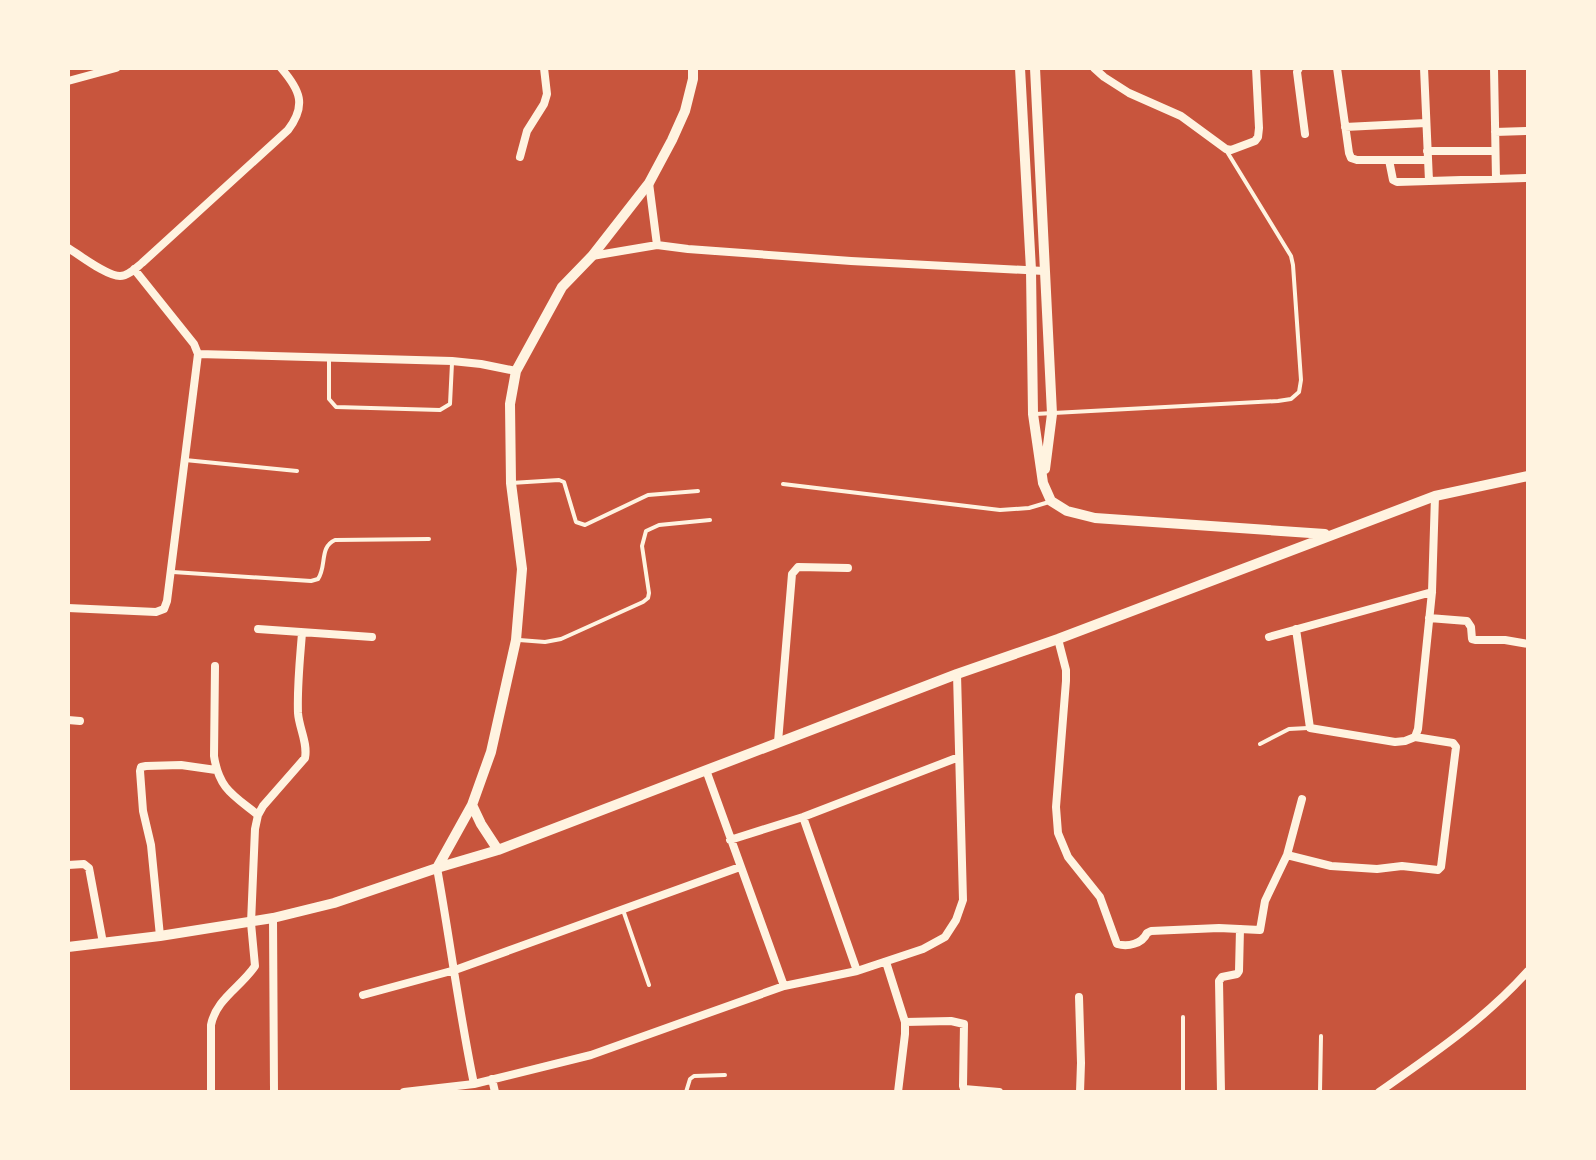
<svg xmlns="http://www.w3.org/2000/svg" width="1596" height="1160" font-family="'Fira Sans Condensed',sans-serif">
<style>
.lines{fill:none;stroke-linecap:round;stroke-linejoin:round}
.service{stroke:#fff3e0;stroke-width:4}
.minor{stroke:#fff3e0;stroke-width:8}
.tertiary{stroke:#fff3e0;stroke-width:10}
</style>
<rect width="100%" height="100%" fill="#c8553d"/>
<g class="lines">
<path class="service" d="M 329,359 L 329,399 L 336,407 L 440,410 L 450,404 L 452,363
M 1035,414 L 1278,401 L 1291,399 L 1299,392 L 1301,380 L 1293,265 L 1291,256 L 1226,150
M 185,460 L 297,471
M 511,483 L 559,480 L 564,482 L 576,522 L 585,525 L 648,495 L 698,491
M 783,484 L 1000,510 L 1029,508 L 1049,502
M 173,572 L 311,581 L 318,579 C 327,566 319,547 335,540 L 429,539
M 519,640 L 545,642 L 561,639 L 643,602 L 648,598 L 649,593 L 642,546 L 646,531 L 659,525 L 710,520
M 1260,744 L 1289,729 L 1308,728
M 623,910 L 649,985
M 1183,1017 L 1183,1092
M 686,1092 L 690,1079 L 694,1076 L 725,1075
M 1320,1092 L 1321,1036"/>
<path class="minor" d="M 1094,68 L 1104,77 L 1129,93 L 1181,116 L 1226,149 L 1231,150 L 1255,141 L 1258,137 L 1259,128 L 1256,68
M 1299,68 L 1297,72 L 1305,134
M 1337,68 L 1349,153 L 1351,158 L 1357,160 L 1428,160
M 1424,68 L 1429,181
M 1494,68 L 1496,179
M 68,81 L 116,68
M 1345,127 L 1426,123
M 1495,132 L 1528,131
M 1427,151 L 1495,151
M 520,157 L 527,131 L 544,104 L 547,94 L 544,68
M 1389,160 L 1393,180 L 1397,182 L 1528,178
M 649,183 L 657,245
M 68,248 C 80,255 106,276 120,276 C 128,276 136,268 142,263 L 288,130 C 307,105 300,90 281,68
M 592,256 L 657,245 L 688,249 L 851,261 L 1044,271
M 198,354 L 452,361 L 481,364 L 516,371
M 68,608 L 156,612 L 164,609 L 167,601 L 198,354 L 194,344 L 134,269
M 1429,618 L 1467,621 L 1471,627 L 1472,639 L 1476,640 L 1505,640 L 1528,644
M 258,629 L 372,637
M 1296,629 L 1310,728 L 1395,742 L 1405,741 L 1415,737 L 1418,729 L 1432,592 L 1435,496
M 1269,637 L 1432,592
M 1058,639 L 1066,670 L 1066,681 L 1056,807 L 1058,833 L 1068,857 L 1100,897 L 1117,944 C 1128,947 1142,944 1147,933 L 1151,931 L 1219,928 L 1260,930 L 1265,901 L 1287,855 L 1302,799
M 215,666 L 214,756 C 219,789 233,795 258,815
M 68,720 L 80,721
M 778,742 L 792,574 L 798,567 L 848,568
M 706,770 L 784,986
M 803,817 L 857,971
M 730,840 L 803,817 L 959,757
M 1287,855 L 1331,866 L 1377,869 L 1402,866 L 1438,870 L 1441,867 L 1456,747 L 1453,743 L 1415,737
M 68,865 L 84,864 L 89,868 L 103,943
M 437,868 C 450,940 459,1012 474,1084 L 591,1055 L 784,986 L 857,971 L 923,949 L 945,937 L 956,920 L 963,900 L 957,674
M 273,918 L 274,1092
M 160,936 L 151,845 L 143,811 L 140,771 L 141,767 L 146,766 L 181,765 L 216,770
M 886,962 L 905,1022 L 905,1034 L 898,1092
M 363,995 L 455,970 L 740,867
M 1079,997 L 1081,1063 L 1080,1092
M 905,1022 L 951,1021 L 964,1024 L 963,1086 L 964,1089 L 999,1092
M 492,1079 L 495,1092
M 211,1092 L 211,1025 C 216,999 241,987 255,966 L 251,923 L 255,829 L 258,815 L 263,806 L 305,758 C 308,743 299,728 298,713 C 297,686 300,659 302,633
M 404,1092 L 474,1084
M 1221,1092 L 1219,981 L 1222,977 L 1237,974 L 1239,971 L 1240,929
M 1379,1092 C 1432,1055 1485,1019 1528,971"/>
<path class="tertiary" d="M 1020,68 L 1031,270 L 1033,414 L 1043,483 L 1051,501 L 1067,511 L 1095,518 L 1325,534
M 1035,68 L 1052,414 L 1045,469
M 472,805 L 481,824 L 498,850
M 437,868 L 472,805 L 491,752 L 516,640 L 522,569 L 511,483 L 510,404 L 516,371 L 562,287 L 592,256 L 649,183 L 672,140 L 685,111 L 693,79 L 693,68
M 68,947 L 160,936 L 273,918 L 334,903 L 437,868 L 498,850 L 957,674 L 1058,639 L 1435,496 L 1528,476"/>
</g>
<rect width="1596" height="1160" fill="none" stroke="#fff3e0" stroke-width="140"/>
</svg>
